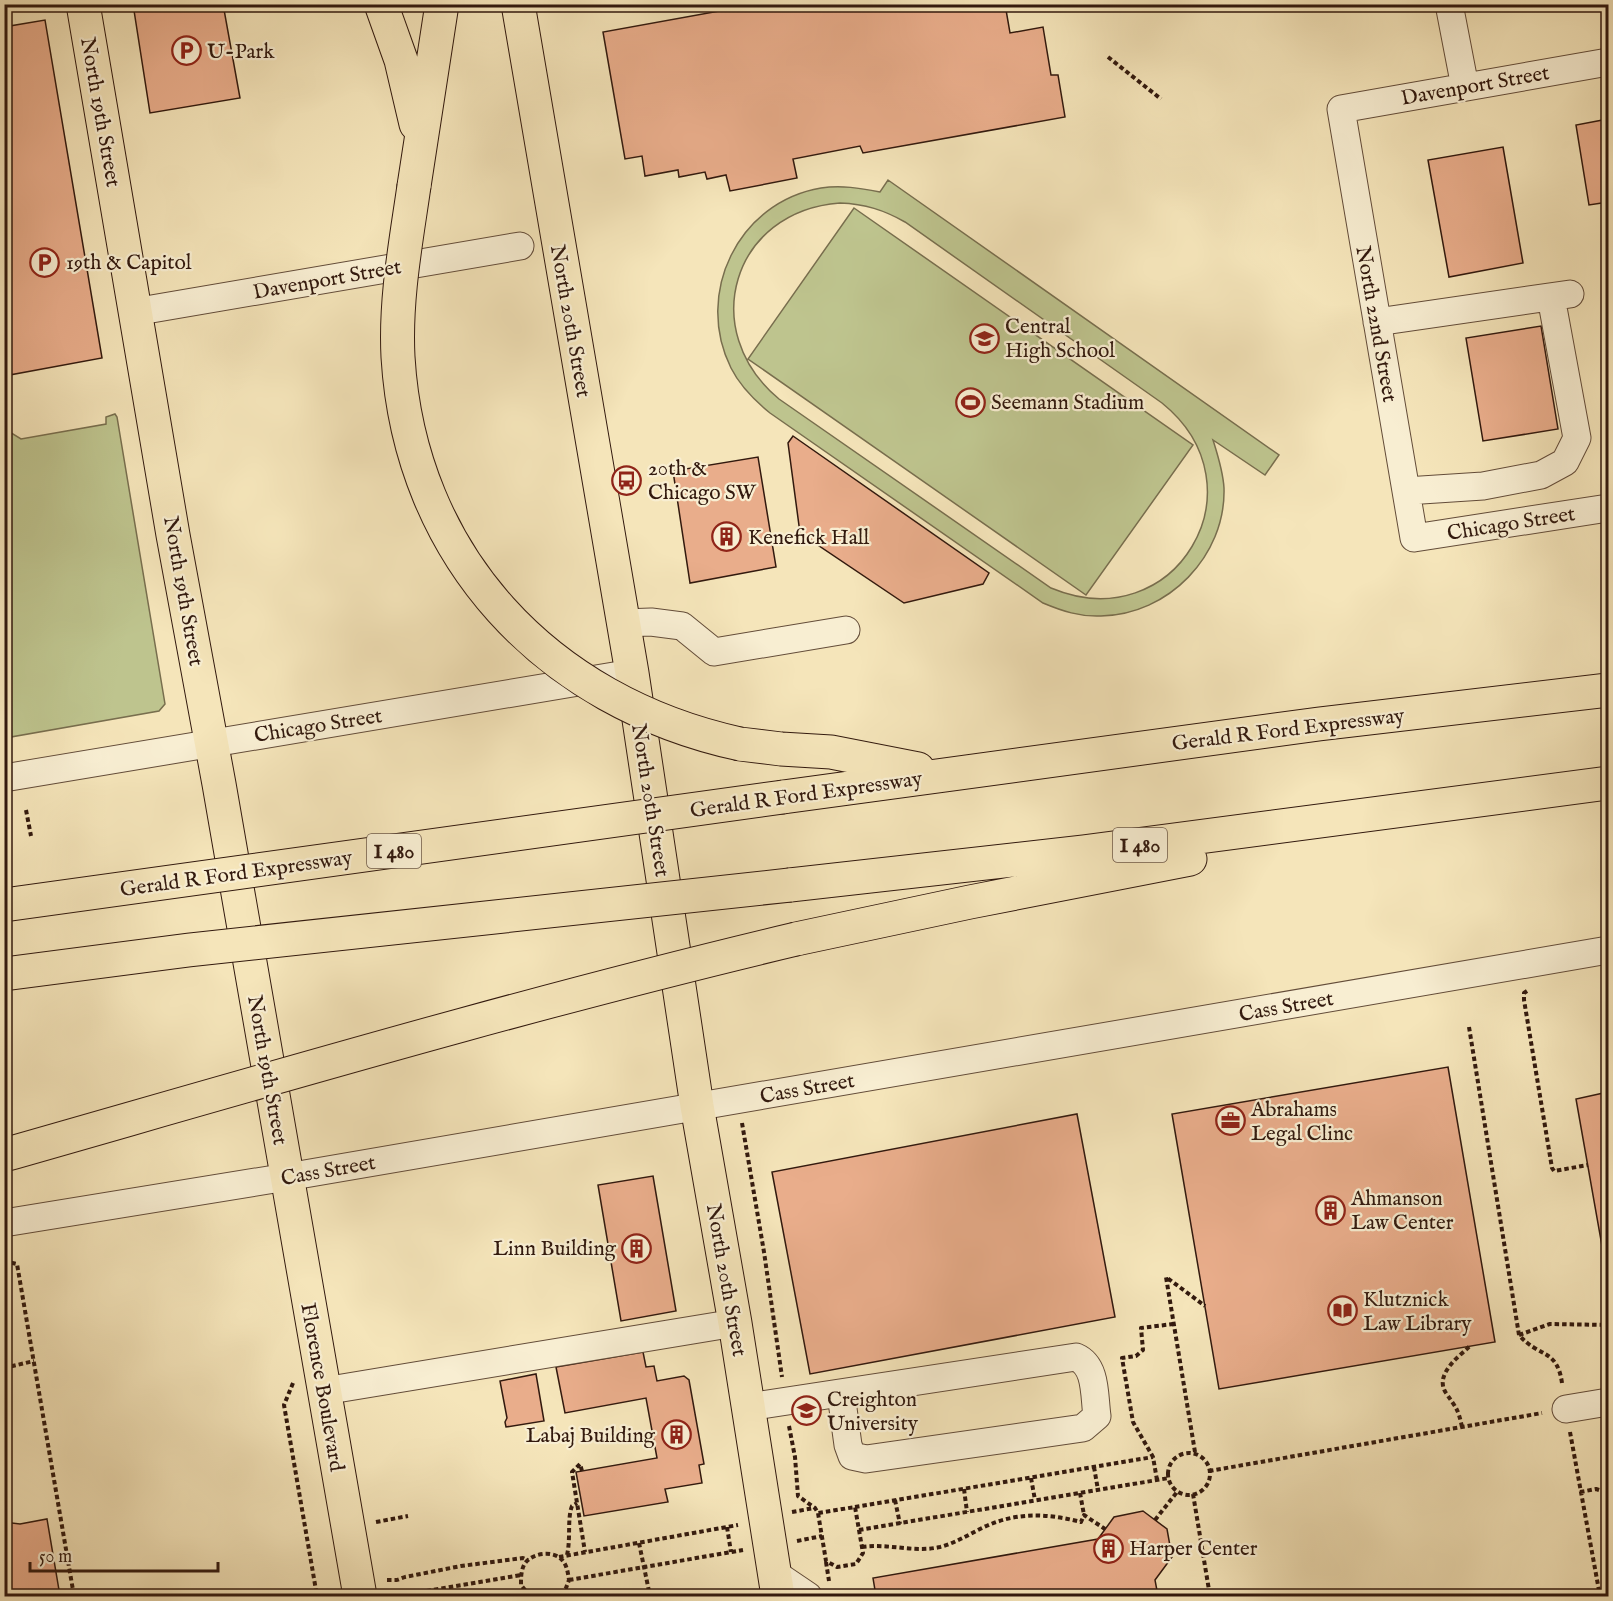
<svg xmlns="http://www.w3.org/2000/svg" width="1613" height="1601" font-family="'IM FELL English',serif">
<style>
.green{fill:#bec48e;stroke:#786e4e;stroke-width:1.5;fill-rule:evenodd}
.building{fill:#e9ad8b;stroke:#32190e;stroke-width:1.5}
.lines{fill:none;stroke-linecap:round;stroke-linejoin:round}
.minor-casing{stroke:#634c39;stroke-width:29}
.major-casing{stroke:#32190e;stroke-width:35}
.highway-casing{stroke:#32190e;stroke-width:35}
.path{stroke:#32190e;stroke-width:4;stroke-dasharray:4.5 3;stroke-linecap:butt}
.minor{stroke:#f8eed2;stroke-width:27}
.major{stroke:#f5e5ba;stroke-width:33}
.highway{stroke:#f5e5ba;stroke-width:33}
.highway-bridge-casing{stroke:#32190e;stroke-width:35;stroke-linecap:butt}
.highway-bridge{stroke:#f5e5ba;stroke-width:33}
.labels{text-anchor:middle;stroke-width:4.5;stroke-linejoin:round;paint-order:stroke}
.shield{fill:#f8eed2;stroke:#6d5949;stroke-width:1.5}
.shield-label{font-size:20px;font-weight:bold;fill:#32190e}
.poi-label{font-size:21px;fill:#32190e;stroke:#f8eed2;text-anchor:start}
.street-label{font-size:21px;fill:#32190e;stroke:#f8eed2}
</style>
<rect width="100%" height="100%" fill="#f5e5ba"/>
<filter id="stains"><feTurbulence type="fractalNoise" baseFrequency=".00333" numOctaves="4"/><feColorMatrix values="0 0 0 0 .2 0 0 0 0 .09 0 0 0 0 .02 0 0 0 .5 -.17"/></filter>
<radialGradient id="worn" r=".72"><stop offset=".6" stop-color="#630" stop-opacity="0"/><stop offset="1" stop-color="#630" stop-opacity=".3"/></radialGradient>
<path class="green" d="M 888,180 L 1279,455 L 1265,475 L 1213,440 C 1218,456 1223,471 1224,488 C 1226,556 1168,615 1101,616 C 1080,617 1062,611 1043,603 L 770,413 C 754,400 740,386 731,368 C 694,294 738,202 821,188 C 841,185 860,188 880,192 ZM 840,203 C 865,204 884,210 905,222 L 1162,403 C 1266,487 1175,640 1051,588 L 779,399 C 697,331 732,211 840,203 Z
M 854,208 L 1193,445 L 1086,595 L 748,359 Z
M 115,414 L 117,417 L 165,704 L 159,711 L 5,738 L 5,429 L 21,439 L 106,424 L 106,417 Z"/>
<path class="building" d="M 133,4 L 223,4 L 240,98 L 150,113 Z
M 758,4 L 1005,4 L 1010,33 L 1043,27 L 1051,75 L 1058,75 L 1065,117 L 863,153 L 860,146 L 793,159 L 797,178 L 730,191 L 726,175 L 707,179 L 705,172 L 679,177 L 678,170 L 645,176 L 642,156 L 625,159 L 603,32 Z
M 45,20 L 102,358 L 4,376 L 4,27 Z
M 1608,119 L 1608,202 L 1589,205 L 1576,125 Z
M 1503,147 L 1523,263 L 1449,277 L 1428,160 Z
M 1541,326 L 1558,429 L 1483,441 L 1466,338 Z
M 793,436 L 989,573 L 983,584 L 904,603 L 800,533 L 788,443 Z
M 758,457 L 776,567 L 690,583 L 673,471 Z
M 1448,1067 L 1495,1342 L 1219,1389 L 1172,1114 Z
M 1608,1092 L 1608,1280 L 1576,1099 Z
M 1077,1114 L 1115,1317 L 810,1374 L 772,1172 Z
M 653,1176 L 676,1311 L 621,1321 L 598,1185 Z
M 643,1352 L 646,1367 L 654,1366 L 657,1381 L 684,1376 L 689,1380 L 704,1464 L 699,1465 L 702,1483 L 665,1489 L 668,1502 L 584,1516 L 576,1472 L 657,1458 L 646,1398 L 565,1413 L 556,1367 Z
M 536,1374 L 544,1421 L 506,1427 L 505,1422 L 507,1418 L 500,1381 Z
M 1143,1511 L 1167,1529 L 1172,1557 L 1155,1580 L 1158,1596 L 876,1596 L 873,1578 L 1098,1539 L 1114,1517 Z
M 47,1519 L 60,1596 L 4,1596 L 4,1522 L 20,1524 Z"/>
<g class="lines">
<defs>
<path id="minor" d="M 1449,4 L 1465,87
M 1608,62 L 1341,109 L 1414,538 L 1608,508
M 134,312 L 520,246
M 1377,322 L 1570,294
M 1406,491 L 1483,486 L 1541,475 L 1565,462 L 1577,438 L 1551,297
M 623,623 L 651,622 L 682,626 L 714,652 L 846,630
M 4,778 L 632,673
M 4,1223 L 287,1177 L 1608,950
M 324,1391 L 735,1323
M 748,1407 L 1076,1357 C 1097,1366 1094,1396 1097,1416 L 1083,1428 L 866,1459 L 852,1456 L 848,1445 L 841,1394
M 1566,1409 L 1608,1402
M 774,1573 L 808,1596"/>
<path id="major" d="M 83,4 L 173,535 L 219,784 L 360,1596
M 518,4 L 632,673 L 697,1106 L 735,1323 L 778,1596"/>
<path id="highway" d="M 381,4 L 401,60 L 416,124
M 414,186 L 442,4
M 740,744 L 781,749 L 831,752 L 918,769
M 783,797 L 1319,724 L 1608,690
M 790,885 L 1084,852 L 1608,783
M 796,939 L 970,902 L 1190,859"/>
</defs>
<use href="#minor" class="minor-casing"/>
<use href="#major" class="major-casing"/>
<use href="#highway" class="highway-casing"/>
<path class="path" d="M 1108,57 L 1161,99
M 26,810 L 31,836
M 1527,991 L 1524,993 L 1524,1000 L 1552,1168 L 1554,1171 L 1588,1165
M 1469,1027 L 1519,1335 C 1539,1358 1557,1348 1562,1383
M 742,1123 L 764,1252 L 782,1377
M 4,1261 L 17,1264 L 74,1596
M 1519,1335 L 1550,1324 L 1608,1325
M 4,1368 L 34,1361
M 293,1383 L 284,1405 L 317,1596
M 789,1426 L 795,1457 L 798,1496 L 815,1508 L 818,1513 L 826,1561 L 837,1567 L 856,1564 L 863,1553 L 855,1507 L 818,1513
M 1462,1427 C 1458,1408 1456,1408 1446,1393 C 1434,1375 1458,1357 1470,1346
M 1570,1432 L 1600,1596
M 1195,1452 L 1166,1277 L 1205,1306
M1168 1474a21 21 0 1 1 42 0a21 21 0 1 1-42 0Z
M 1094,1467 L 1098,1490
M 582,1471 L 580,1464 L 572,1472 L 585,1552
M 1209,1471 L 1542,1413
M 1031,1478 L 1035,1500
M 1157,1480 L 1153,1457 L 1133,1422 L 1122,1358 L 1136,1356 L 1143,1350 L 1141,1328 L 1173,1324
M 964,1489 L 967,1512
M 1580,1492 L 1596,1489 L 1608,1493
M 1080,1493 L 1084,1515
M 1193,1494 L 1210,1596
M 895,1500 L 900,1524
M 855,1507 L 1153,1457
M 792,1512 L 814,1508
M 1155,1520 L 1177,1492
M 376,1522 L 408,1516
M 727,1527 L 731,1552
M 859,1530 L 1169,1478
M 797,1541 L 822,1536
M 639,1543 L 650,1596
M 862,1547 C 888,1543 914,1553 940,1547 C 955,1543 968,1535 982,1528 C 1015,1512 1046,1513 1081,1522 L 1084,1515 L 1105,1529
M 567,1555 C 571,1538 567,1519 572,1506 L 577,1503
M 559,1557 L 738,1525
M 826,1562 L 829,1581
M 387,1580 L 397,1580 L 405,1577 L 461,1566 L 523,1558 L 528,1560
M 569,1580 L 743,1550
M 397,1596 L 521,1575
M 530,1596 L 521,1585 C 521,1578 521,1571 524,1565 C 530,1553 554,1549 563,1561 C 567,1566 568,1573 569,1580 L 566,1588 L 557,1596"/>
<use href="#minor" class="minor"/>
<use href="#major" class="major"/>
<use href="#highway" class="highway"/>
<defs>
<path id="highway-bridge" d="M 414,186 C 406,242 395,299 398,357 C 410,557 547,702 740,744
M 4,905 L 783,797
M 4,974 L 189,950 L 790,885
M 4,1155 C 267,1080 530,1002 796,939"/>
</defs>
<use href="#highway-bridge" class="highway-bridge-casing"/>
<use href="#highway-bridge" class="highway-bridge"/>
</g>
<defs>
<symbol id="parking-ring" viewBox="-11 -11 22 22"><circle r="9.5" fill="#f8eed2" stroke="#8f2418" stroke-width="1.5"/><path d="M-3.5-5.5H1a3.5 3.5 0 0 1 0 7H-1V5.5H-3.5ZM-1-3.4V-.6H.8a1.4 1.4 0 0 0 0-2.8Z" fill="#8f2418"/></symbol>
<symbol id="school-ring" viewBox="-11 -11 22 22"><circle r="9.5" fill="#f8eed2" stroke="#8f2418" stroke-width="1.5"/><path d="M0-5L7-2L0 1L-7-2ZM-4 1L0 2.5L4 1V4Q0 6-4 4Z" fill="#8f2418"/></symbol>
<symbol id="stadium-ring" viewBox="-11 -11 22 22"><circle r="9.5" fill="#f8eed2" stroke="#8f2418" stroke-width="1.5"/><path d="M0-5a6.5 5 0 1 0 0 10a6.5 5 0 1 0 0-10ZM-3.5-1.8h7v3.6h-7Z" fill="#8f2418"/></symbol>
<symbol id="bus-ring" viewBox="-11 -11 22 22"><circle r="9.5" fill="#f8eed2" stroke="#8f2418" stroke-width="1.5"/><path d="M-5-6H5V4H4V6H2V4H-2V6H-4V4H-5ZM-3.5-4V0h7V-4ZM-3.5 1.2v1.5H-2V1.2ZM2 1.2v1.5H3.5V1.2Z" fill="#8f2418"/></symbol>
<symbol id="building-ring" viewBox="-11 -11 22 22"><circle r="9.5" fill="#f8eed2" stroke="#8f2418" stroke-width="1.5"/><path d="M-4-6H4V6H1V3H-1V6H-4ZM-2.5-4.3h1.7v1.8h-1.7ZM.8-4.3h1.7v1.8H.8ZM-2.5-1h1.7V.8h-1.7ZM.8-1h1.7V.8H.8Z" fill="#8f2418"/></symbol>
<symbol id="office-ring" viewBox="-11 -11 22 22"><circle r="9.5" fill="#f8eed2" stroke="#8f2418" stroke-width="1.5"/><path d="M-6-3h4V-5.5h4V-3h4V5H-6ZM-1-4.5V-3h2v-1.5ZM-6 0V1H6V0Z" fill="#8f2418"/></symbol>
<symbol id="library-ring" viewBox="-11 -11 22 22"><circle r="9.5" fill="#f8eed2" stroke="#8f2418" stroke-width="1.5"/><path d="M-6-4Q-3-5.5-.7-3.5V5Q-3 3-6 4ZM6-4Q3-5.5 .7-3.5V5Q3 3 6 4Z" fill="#8f2418"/></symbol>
<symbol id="university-ring" viewBox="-11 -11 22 22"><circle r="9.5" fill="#f8eed2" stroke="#8f2418" stroke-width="1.5"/><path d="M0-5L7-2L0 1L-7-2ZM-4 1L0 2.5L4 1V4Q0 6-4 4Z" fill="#8f2418"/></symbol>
</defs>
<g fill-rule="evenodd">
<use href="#parking-ring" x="170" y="34" width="33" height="33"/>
<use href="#parking-ring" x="28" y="246" width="33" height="33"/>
<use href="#school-ring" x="968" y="322" width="33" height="33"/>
<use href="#stadium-ring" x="954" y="386" width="33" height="33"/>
<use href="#bus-ring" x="610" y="464" width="33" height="33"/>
<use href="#building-ring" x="710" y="520" width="33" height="33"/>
<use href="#office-ring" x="1214" y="1104" width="33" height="33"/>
<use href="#building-ring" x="1314" y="1194" width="33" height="33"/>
<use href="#building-ring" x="620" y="1232" width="33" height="33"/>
<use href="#library-ring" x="1326" y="1294" width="33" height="33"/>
<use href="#university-ring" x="790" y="1394" width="33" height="33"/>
<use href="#building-ring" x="660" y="1418" width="33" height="33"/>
<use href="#building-ring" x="1092" y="1532" width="33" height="33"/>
</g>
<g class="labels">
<g class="shield">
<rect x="1113" y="828" width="54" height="34" rx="4.5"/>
<rect x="367" y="834" width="54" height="34" rx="4.5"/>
</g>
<g class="shield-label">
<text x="1140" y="852">I 480</text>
<text x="394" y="858">I 480</text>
</g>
<g class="poi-label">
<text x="207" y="58">U-Park</text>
<text x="66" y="269">19th &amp; Capitol</text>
<text x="1005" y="333">Central<tspan x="1005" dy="24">High School</tspan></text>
<text x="991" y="409">Seemann Stadium</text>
<text x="648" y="475">20th &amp;<tspan x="648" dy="24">Chicago SW</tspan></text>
<text x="748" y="544">Kenefick Hall</text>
<text x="1251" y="1116">Abrahams<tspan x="1251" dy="24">Legal Clinc</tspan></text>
<text x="1351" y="1205">Ahmanson<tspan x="1351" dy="24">Law Center</tspan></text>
<text x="616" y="1255" text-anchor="end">Linn Building</text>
<text x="1363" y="1306">Klutznick<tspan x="1363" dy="24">Law Library</tspan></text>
<text x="827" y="1406">Creighton<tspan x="827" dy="24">University</tspan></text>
<text x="655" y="1442" text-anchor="end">Labaj Building</text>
<text x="1129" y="1555">Harper Center</text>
</g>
<g class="street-label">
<text transform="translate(1475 85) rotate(-10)" y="7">Davenport Street</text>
<text transform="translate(101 112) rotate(80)" y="7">North 19th Street</text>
<text transform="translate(327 279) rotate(-10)" y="7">Davenport Street</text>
<text transform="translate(571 321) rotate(80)" y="7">North 20th Street</text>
<text transform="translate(1377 324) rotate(80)" y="7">North 22nd Street</text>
<text transform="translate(1511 523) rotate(-9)" y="7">Chicago Street</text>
<text transform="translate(184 591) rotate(80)" y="7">North 19th Street</text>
<text transform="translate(318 725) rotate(-9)" y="7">Chicago Street</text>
<text transform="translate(1288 729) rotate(-7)" y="7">Gerald R Ford Expressway</text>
<text transform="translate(806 794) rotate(-8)" y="7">Gerald R Ford Expressway</text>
<text transform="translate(651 800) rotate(81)" y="7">North 20th Street</text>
<text transform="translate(236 873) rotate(-8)" y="7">Gerald R Ford Expressway</text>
<text transform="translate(1286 1006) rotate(-10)" y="7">Cass Street</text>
<text transform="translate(268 1070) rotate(80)" y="7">North 19th Street</text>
<text transform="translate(807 1088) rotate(-10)" y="7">Cass Street</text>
<text transform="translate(328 1170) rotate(-10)" y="7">Cass Street</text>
<text transform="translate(727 1280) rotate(80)" y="7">North 20th Street</text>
<text transform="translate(323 1387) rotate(80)" y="7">Florence Boulevard</text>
</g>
</g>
<rect width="1613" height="1601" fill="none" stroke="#f5e5ba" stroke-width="24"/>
<rect x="6" y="6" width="1601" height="1589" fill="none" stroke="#32190e" stroke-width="3"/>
<rect x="12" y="12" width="1589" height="1577" fill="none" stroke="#32190e" stroke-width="1.5"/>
<path d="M30 1562v9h188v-9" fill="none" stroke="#32190e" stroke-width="3"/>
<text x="39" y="1562" font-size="18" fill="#32190e" stroke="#f8eed2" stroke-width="4.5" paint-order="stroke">50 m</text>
<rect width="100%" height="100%" filter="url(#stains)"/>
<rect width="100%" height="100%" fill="url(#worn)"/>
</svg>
